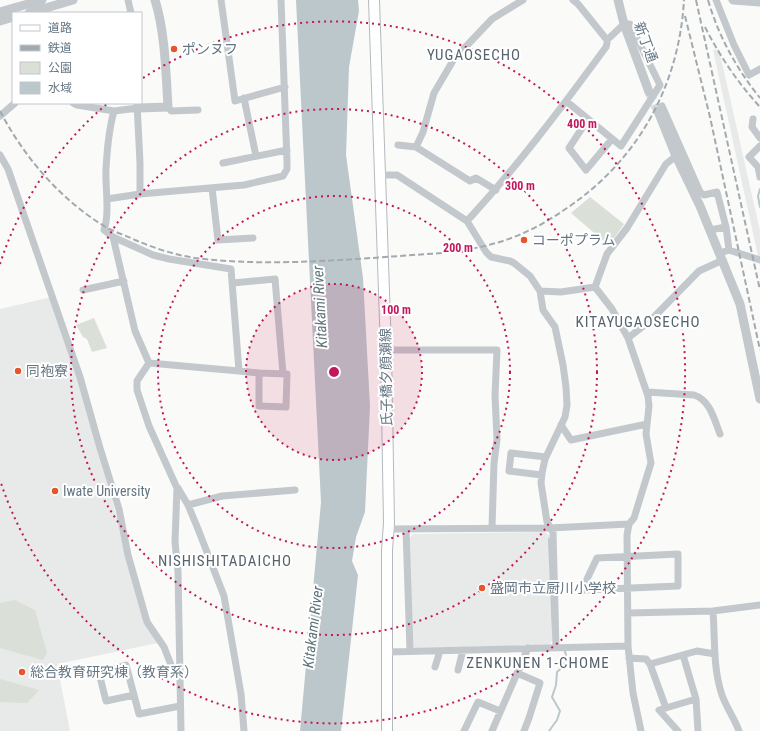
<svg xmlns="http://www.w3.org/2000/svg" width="760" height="731" font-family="'Roboto Condensed','Noto Sans JP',sans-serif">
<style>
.built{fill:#e8e9e9}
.green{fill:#dadfd7}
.water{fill:#bbc7cb}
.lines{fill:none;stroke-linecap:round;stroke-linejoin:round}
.stream{stroke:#bbc7cb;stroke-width:2}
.tertiary-tunnel{stroke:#d5d9db;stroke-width:9;stroke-dasharray:9 4.5;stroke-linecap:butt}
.secondary-casing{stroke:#b3babf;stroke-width:12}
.minor{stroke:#c3c8cc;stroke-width:7}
.tertiary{stroke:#c3c8cc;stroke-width:9}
.secondary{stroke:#fff;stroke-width:10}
.rail{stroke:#a2aab0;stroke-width:2;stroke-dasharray:6 3;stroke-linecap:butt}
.ring{fill:none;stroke:#c2185b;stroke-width:2;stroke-dasharray:2 4}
.poi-dot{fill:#e4572e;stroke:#fff;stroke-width:1.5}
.labels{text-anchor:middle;stroke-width:4;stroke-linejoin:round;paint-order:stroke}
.street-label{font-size:14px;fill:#657683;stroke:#fff}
.poi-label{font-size:14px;fill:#657683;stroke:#fff;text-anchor:start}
.neighbourhood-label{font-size:15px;letter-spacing:1px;fill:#57646e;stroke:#fff}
.water-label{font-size:15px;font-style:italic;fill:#60757c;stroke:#fff}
.centre{fill:#c2185b;stroke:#fff;stroke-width:2}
.ring-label{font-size:12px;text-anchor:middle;font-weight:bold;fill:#c2185b;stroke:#fff;stroke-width:4;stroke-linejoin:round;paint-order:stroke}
</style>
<rect width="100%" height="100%" fill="#fafaf8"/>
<path class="built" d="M 719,49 L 760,231 L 760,265 L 713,50 Z
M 52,297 L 75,362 L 144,620 L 158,643 L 57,664 L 70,731 L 0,731 L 0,309 Z
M 545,532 L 551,537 L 554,638 L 549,645 L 414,648 L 411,646 L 409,539 L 413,534 Z"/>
<path class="green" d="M 590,197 L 624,224 L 615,237 L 607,244 L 571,213 Z
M 94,318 L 107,348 L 92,352 L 87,339 L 83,337 L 76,325 Z
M 15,600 L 35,610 L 47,653 L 43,660 L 0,648 L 0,603 Z
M 0,679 L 39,690 L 27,703 L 0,702 Z"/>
<path class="water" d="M 296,0 L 358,0 L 359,11 L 349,67 L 346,155 L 363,278 L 370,406 L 365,512 L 356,537 L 352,561 L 358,575 L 341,731 L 300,731 L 321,502 Z"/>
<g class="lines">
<path class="stream" d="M 760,189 L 758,196 L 760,207
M 549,539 L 553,632
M 549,731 L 557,720 L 560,711 L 552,697 L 556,685 L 557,672 C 565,666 569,659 564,649"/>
<path class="tertiary-tunnel" d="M 649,92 L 658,111"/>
<defs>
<path id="secondary" d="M 374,0 L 386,350 L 389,523 L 387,550 L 387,731"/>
</defs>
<use href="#secondary" class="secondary-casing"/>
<path class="minor" d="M 128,0 L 131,13
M 221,0 L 235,101 L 285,87
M 716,0 L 734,45 L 749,75 L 760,69
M 732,0 L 733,1 L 760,3
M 244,98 L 256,156
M 566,101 L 621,146 L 660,85 L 630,24 L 624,24 L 607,40 L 578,4 L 573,0
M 73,103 L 77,105 L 114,111
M 662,106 L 700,192 L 704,195 L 717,192 L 726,227 L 710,230
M 168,107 L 171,111 L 198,110
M 138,108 L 114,111 C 109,129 107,150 106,169 C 105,187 110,213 104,230 L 113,237 L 135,331 L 149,363 L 137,381 L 137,390 L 149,426 L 177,488 L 175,542 L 178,571 L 181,731
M 0,116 L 15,103
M 588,119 L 569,148 L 586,170 L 612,139
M 753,119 L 752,127 L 760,138
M 398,145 L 416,147 L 470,181 L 476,178 L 496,190
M 760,146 L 749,157 L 758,167 L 760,177
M 416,147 L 423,132 L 434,93 L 454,59 L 492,19 L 523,0
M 0,155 L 8,169 L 80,377 L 100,448 L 119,509 L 128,555 L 147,622 L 164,647 L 173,670 L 180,676
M 223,163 L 287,150
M 380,175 L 397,175 L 467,221 L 486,252 L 491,257 L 510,261 L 514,263 L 530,276 L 540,291 L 543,310 L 555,327 L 563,365 L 566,387 L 567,405 L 565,417 L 545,459 L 542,473 L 541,483 L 547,522 L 553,532 L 556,648
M 212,188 L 218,240 L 253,238
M 140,194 L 244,185 L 283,176 L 287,169 L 287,161 L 281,0
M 107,199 L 140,194 L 140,163 L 137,103
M 467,221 C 517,167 562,107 606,47 L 607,43 L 607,40
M 726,227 L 729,250
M 113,237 L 153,255 L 169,259 L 231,269 L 239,371 L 149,363
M 720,253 L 729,250 L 760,260
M 233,283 L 275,279 L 283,374
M 595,287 L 612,309 L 628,338 L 648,396 L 649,406 L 646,434 L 651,463 L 634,518 L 629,524 L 627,535 L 628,646 L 633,693 L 641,731
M 595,287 L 607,254 L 627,228 L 666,164 L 676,156
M 83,290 L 124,281
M 540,291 L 561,292 L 595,287
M 628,338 L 651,320 L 699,271 L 723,260
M 386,350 L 497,350 L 495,395 L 497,439 L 494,463 L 492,528
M 239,371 L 259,373 L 259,406 L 286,407 L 287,374 L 259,373
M 647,392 L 694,395 C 710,400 714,419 720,434
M 561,425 L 571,440 L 647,424
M 542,475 L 509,471 L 511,453 L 546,457
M 178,488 L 188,505 L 222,496 L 295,490
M 188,505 L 198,529 L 224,596 L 241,694 L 244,731
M 389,529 L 550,528 L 629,524
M 406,529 L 410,651
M 678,554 L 678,586 L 584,590 L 587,579 L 597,558 Z
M 713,611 C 715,638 713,666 721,692 C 725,706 734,717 739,731
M 628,613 L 713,611 L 760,605
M 387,652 L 628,646
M 629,658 L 646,659 L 650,664 L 697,651 L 715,654
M 650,664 L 666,708
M 435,667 L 440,651
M 458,670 L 463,650
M 517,673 L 540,683 L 529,718 L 524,731
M 134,695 L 106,701 L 99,673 L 126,665 L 139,714 L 180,706
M 696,699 L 698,731
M 464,731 L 478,702 L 500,711
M 492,731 L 528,648
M 678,731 L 659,710 L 696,699 L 683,655"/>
<path class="tertiary" d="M 618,0 L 624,24 L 649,92
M 0,12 L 42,0
M 29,13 L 73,0
M 0,21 L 13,17
M 138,108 L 168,107 C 166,74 165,31 155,0
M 658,111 L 676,156 L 700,206 L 740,304 L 760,399"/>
<use href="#secondary" class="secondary"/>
<path class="rail" d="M 696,0 L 760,290
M 708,0 C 719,37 736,68 760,98
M 685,16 L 710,117 L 760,350
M 705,27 C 719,55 738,83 760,107
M 0,111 C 24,157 60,199 104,226 C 114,232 125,235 135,240 C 154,248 175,255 195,258 C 276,268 362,258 443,253 C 461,251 479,248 496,243 C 521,236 544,224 564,210 C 637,162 679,87 684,0"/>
</g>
<circle cx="334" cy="372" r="88" fill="#c2185b" fill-opacity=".12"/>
<g class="ring">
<circle cx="334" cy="372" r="88"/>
<circle cx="334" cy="372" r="176"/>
<circle cx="334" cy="372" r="263"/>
<path d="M0 264A351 351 0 0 1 108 103M143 78A351 351 0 1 1 0 480"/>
</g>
<g class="poi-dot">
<circle cx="174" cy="49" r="4"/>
<circle cx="524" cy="240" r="4"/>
<circle cx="18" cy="371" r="4"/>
<circle cx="55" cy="491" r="4"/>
<circle cx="482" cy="588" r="4"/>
<circle cx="22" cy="672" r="4"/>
</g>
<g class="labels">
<g class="street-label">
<text transform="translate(646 42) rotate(70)" y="5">新丁通</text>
<text transform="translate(386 377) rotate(-91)" y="5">氏子橋夕顔瀬線</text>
</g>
<g class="poi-label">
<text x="182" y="54">ポンヌフ</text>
<text x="532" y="245">コーポプラム</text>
<text x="26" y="376">同袍寮</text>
<text x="63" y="496">Iwate University</text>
<text x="490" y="593">盛岡市立厨川小学校</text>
<text x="30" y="677">総合教育研究棟（教育系）</text>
</g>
<g class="neighbourhood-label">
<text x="474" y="60">YUGAOSECHO</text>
<text x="638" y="327">KITAYUGAOSECHO</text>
<text x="225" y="566">NISHISHITADAICHO</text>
<text x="538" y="668">ZENKUNEN 1-CHOME</text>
</g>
<g class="water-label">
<text transform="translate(320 307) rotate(-93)" y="5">Kitakami River</text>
<text transform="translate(313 627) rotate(-83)" y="5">Kitakami River</text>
</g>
</g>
<circle cx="334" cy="372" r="6" class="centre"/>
<g class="ring-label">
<text x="582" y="128">400 m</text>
<text x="520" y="190">300 m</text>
<text x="458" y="252">200 m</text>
<text x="396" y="314">100 m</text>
</g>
<rect x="12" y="12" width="130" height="92" fill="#ffffff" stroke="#c1c8cd"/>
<rect x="20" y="25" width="20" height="6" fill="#ffffff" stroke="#c1c8cd"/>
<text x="48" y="32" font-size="12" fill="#657683">道路</text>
<rect x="20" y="45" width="20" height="6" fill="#a2aab0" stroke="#c1c8cd"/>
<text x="48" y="52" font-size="12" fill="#657683">鉄道</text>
<rect x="20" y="62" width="20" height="12" fill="#dadfd7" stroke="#c1c8cd"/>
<text x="48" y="72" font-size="12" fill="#657683">公園</text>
<rect x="20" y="82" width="20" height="12" fill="#bbc7cb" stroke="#c1c8cd"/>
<text x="48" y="92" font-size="12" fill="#657683">水域</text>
</svg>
